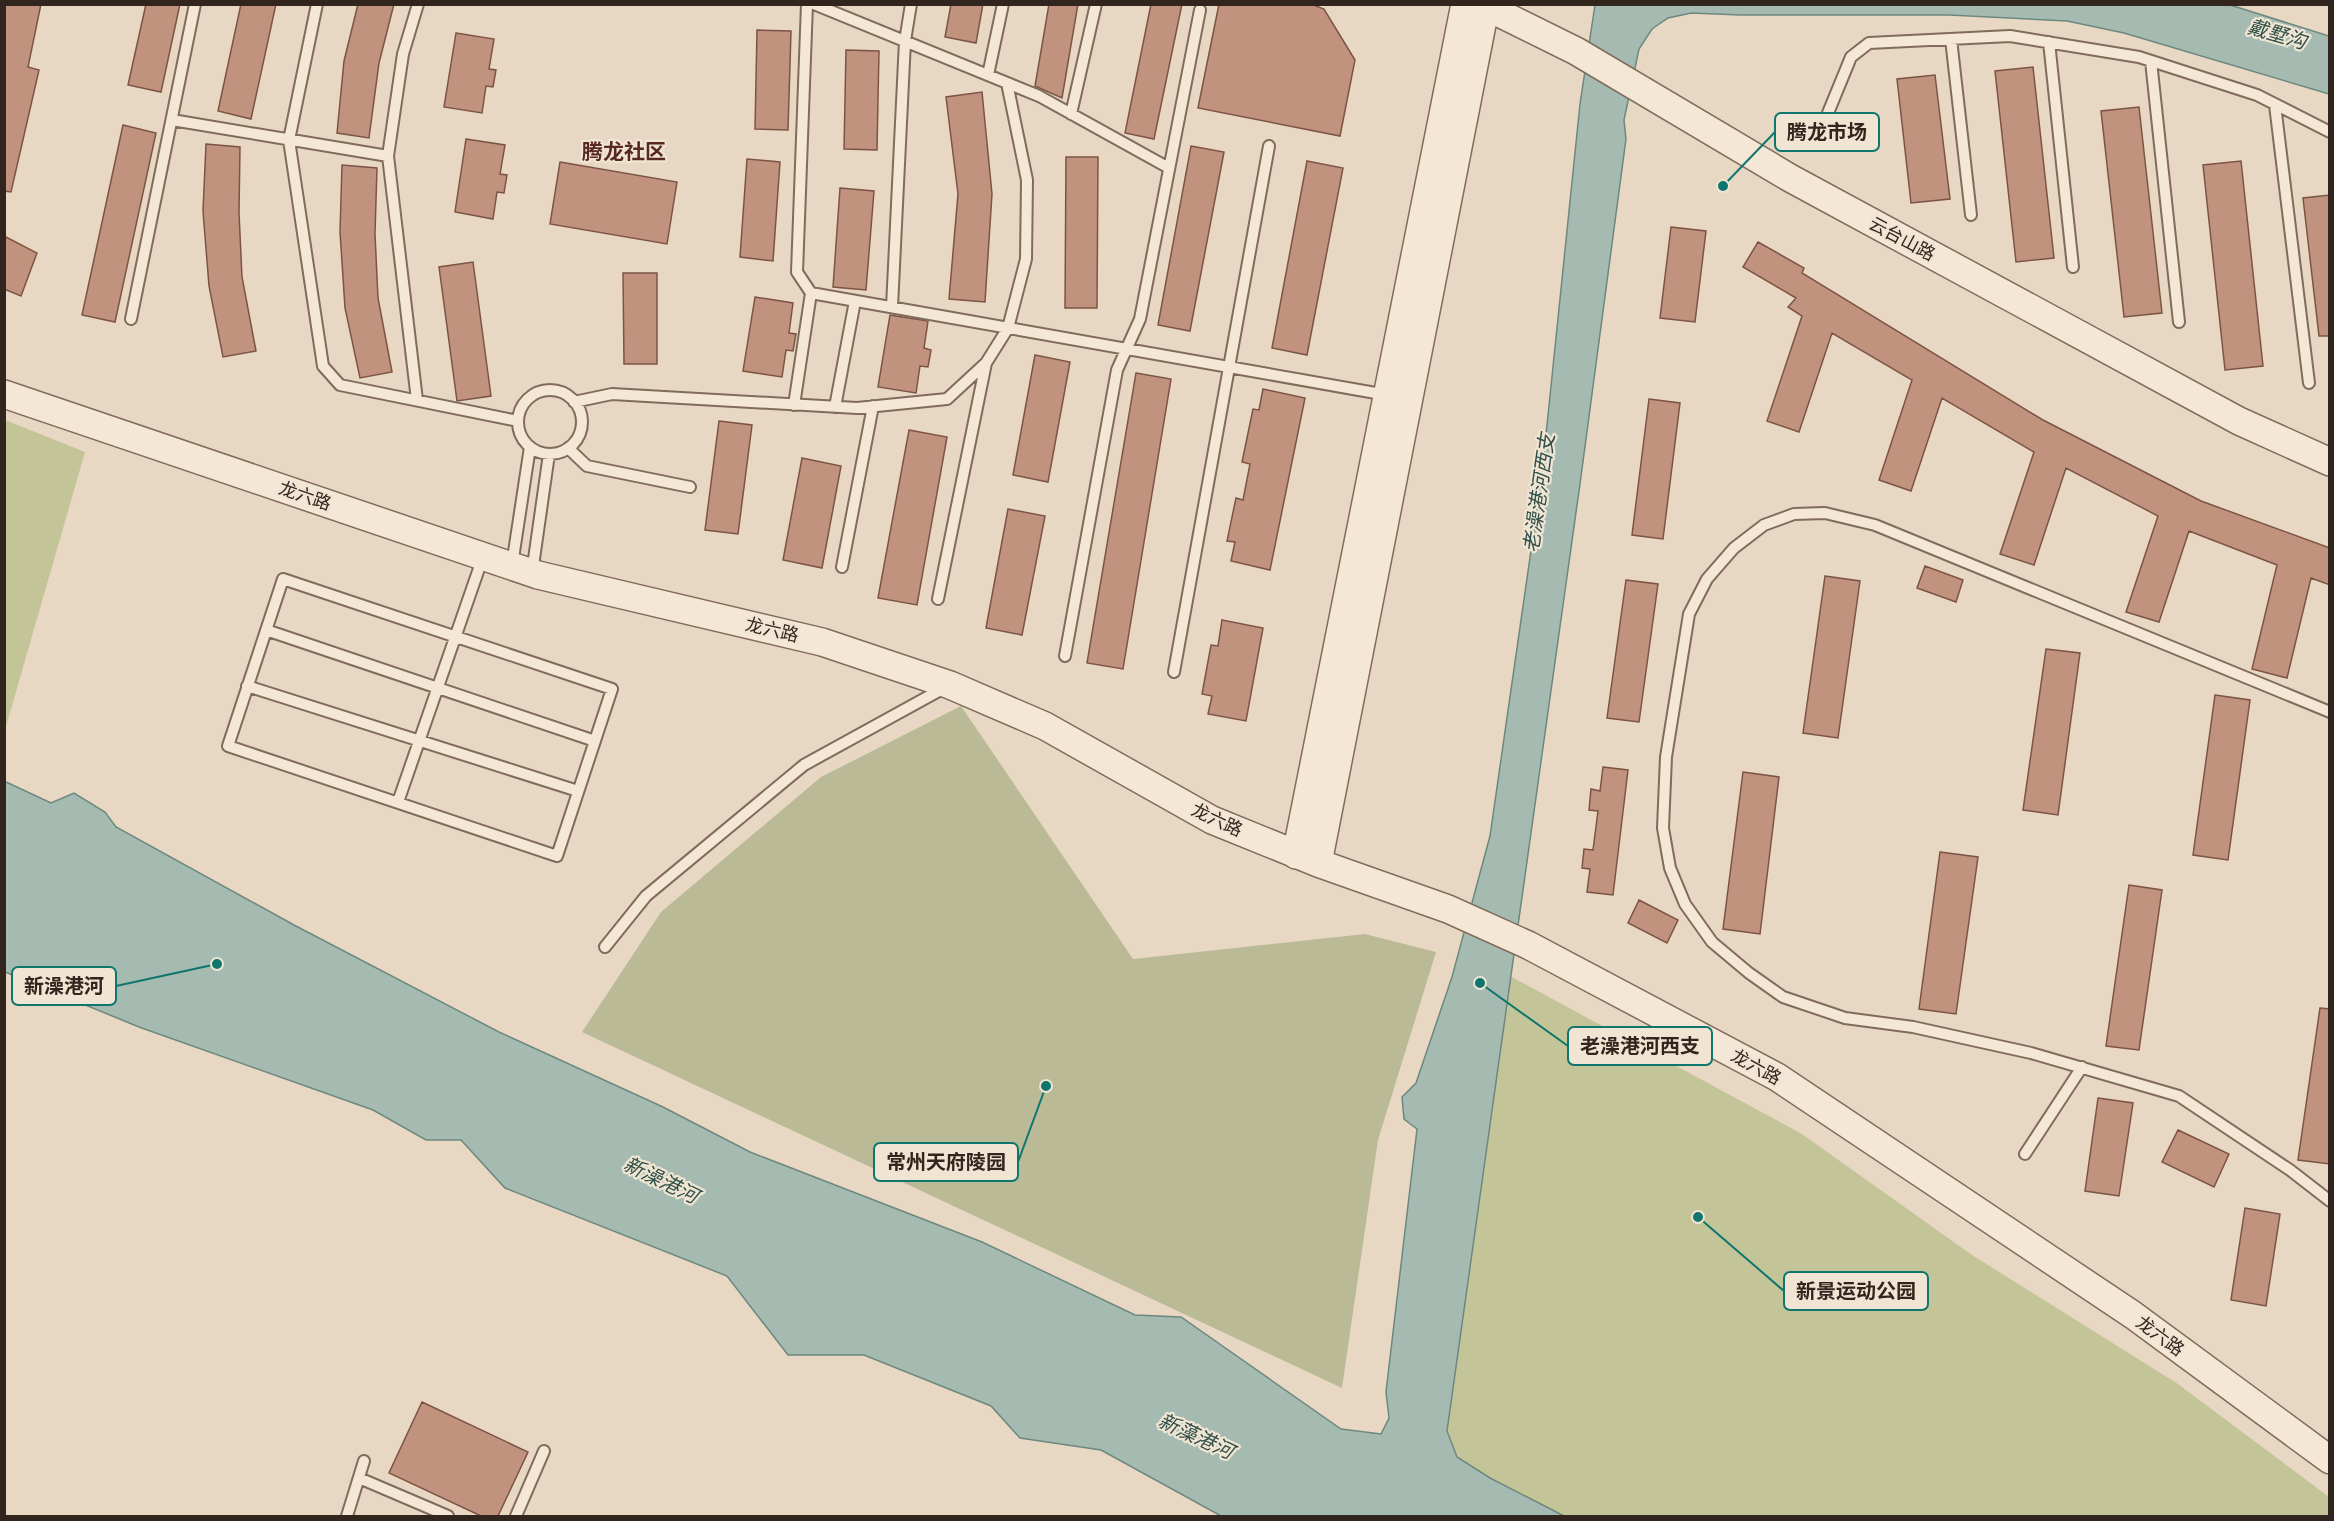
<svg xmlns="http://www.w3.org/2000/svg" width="2334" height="1521" font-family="'PT Serif','Noto Sans SC',serif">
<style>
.green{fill:#c4c499}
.cemetery{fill:#baba97}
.water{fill:#a5bbb2;stroke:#6d887e;stroke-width:1.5}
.building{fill:#c1927e;stroke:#7c5445;stroke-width:1.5}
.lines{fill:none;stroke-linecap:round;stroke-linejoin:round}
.service-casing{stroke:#806b5c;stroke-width:14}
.tertiary-casing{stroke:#806b5c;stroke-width:30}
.service{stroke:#f4e7d5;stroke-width:10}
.tertiary{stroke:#f4e7d5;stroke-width:27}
.labels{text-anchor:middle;stroke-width:4.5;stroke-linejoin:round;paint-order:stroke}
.street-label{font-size:18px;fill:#32251e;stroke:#f0e4d2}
.water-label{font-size:20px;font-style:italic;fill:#2f504a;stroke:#f0e4d2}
.quarter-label{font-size:21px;font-weight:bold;fill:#592823;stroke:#f0e4d2}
.leader{fill:none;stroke:#0f766e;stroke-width:2}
.callout-dot{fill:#0f766e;stroke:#f0e4d2;stroke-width:2}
.callout{fill:#f0e4d2;stroke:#0f766e;stroke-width:2}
.callout-label{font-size:20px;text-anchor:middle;font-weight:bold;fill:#32251e}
</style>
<rect width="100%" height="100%" fill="#e8d8c3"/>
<path class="green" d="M 5,420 L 85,452 L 5,730 Z
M 1510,976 L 1802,1134 L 1972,1255 L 2178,1384 L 2329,1497 L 2329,1516 L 1564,1516 L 1490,1478 L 1457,1457 L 1447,1431 Z"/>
<path class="cemetery" d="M 961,706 L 1133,959 L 1365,934 L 1436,952 L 1378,1140 L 1342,1388 L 582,1032 L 661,912 L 821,777 Z"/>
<path class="water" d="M 2227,4 L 2329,36 L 2329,94 L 2124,33 L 2067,21 L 1949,15 L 1741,15 L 1691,13 L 1668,18 L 1652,29 L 1639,49 L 1624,120 L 1626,139 L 1580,484 L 1447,1431 L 1457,1457 L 1490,1478 L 1564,1516 L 1221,1516 L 1101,1450 L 1020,1438 L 991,1406 L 864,1355 L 788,1355 L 727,1276 L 505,1188 L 461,1140 L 426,1140 L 373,1110 L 139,1027 L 5,972 L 4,781 L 51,803 L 74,793 L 105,812 L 116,827 L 294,925 L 499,1032 L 663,1107 L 750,1152 L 982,1242 L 1135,1315 L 1181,1317 L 1341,1429 L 1381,1434 L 1389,1418 L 1386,1392 L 1417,1129 L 1404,1119 L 1402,1097 L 1416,1083 L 1452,977 L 1490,836 L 1542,474 L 1580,104 L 1595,5 Z"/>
<path class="building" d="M 4,4 L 41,4 L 28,67 L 39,70 L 11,192 L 4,191 Z
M 146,4 L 180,4 L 161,92 L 128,85 Z
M 241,4 L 276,4 L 251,119 L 218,111 Z
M 358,4 L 394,4 L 379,63 L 369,138 L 337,133 L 344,61 Z
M 951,4 L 983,4 L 976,43 L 945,37 Z
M 1049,4 L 1078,4 L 1062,98 L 1035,86 Z
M 1151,4 L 1182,4 L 1154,139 L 1125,133 Z
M 1219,4 L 1311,4 L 1324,9 L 1355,60 L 1340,136 L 1198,108 Z
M 757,30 L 791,31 L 788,130 L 755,129 Z
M 456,33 L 494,39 L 489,69 L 496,70 L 493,87 L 486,86 L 482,113 L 444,107 Z
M 846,50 L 879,51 L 877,150 L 844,149 Z
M 2033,67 L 2054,258 L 2016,262 L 1995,71 Z
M 1935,75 L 1950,199 L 1911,203 L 1897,79 Z
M 982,92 L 992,194 L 985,302 L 949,299 L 958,194 L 946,97 Z
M 2139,107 L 2162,313 L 2124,317 L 2101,111 Z
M 123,125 L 156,133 L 115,322 L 82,315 Z
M 466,139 L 505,145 L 500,174 L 507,175 L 504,193 L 497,192 L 493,219 L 455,212 Z
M 206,144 L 240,147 L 239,213 L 242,277 L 256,351 L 223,357 L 209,286 L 203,211 Z
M 1191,146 L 1224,152 L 1190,331 L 1158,325 Z
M 1066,157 L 1098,157 L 1097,308 L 1065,308 Z
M 747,159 L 780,162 L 773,261 L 740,257 Z
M 1307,161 L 1343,168 L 1307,355 L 1272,348 Z
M 2241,161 L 2263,366 L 2225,370 L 2203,165 Z
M 560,162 L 677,182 L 667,244 L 550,224 Z
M 342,165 L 377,168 L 375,234 L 378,298 L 392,372 L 360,378 L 345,308 L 340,232 Z
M 840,188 L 874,191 L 866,290 L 833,287 Z
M 2330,195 L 2330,336 L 2319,336 L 2303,198 Z
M 1671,227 L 1706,231 L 1695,322 L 1660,318 Z
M 4,236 L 37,253 L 21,296 L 4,289 Z
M 1758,242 L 1804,268 L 1802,273 L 2043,420 L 2201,501 L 2330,548 L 2330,585 L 2311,578 L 2287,678 L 2252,669 L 2277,565 L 2189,531 L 2159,622 L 2126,612 L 2158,516 L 2066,468 L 2034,565 L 2000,554 L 2034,452 L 1942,398 L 1911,491 L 1879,480 L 1912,380 L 1832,333 L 1799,432 L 1767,421 L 1802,316 L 1788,307 L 1796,298 L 1743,267 Z
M 473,262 L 491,396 L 457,401 L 439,267 Z
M 623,273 L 657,273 L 657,364 L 624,364 Z
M 755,297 L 793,303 L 789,333 L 796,334 L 793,351 L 786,350 L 782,377 L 743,371 Z
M 890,315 L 928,321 L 924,348 L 931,350 L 928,367 L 920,366 L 916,393 L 878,387 Z
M 1035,355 L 1070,362 L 1048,482 L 1013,475 Z
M 1136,373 L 1171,379 L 1123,669 L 1087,663 Z
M 1263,389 L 1305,398 L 1270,570 L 1231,561 L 1235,542 L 1227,541 L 1236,498 L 1243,500 L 1250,464 L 1242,462 L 1253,409 L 1259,410 Z
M 1649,399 L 1680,403 L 1663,539 L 1632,535 Z
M 719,421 L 752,425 L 738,534 L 705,530 Z
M 909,430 L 947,437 L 917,605 L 878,598 Z
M 802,458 L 841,466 L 822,568 L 783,560 Z
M 1008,509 L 1045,516 L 1022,635 L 986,628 Z
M 1925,566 L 1963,580 L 1956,602 L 1917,588 Z
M 1825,576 L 1860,581 L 1838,738 L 1803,733 Z
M 1626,580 L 1658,584 L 1639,722 L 1607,718 Z
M 1222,620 L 1263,628 L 1246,721 L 1208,714 L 1212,696 L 1202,694 L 1211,645 L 1218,646 Z
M 2046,649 L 2080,653 L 2058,815 L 2023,810 Z
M 2215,695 L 2250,700 L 2228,860 L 2193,855 Z
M 1603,767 L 1628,770 L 1613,895 L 1587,892 L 1590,869 L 1582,868 L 1584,849 L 1593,850 L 1598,811 L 1589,810 L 1591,789 L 1600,791 Z
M 1743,772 L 1779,777 L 1760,934 L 1723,929 Z
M 1940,852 L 1978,857 L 1956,1014 L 1919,1009 Z
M 2129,885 L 2162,890 L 2139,1050 L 2106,1046 Z
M 1639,900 L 1678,920 L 1667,943 L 1628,923 Z
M 2320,1008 L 2330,1009 L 2330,1164 L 2298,1160 Z
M 2098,1098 L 2133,1103 L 2119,1196 L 2085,1191 Z
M 2178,1130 L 2229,1154 L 2214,1187 L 2162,1162 Z
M 2245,1208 L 2280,1214 L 2266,1306 L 2231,1300 Z
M 422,1402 L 528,1452 L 498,1516 L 481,1516 L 389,1473 Z"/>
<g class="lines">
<defs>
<path id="service" d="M 317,4 L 289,140 L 323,366 L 340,385 L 518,421
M 807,4 L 797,272 L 811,293 L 1387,395
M 814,4 L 1039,96 L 1169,168
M 1951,39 L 1971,215
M 2049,42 L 2073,267
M 2151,61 L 2179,322
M 988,75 L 1003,4
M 2275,105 L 2309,383
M 1828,113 L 1851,57 L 1869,43 L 2010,36 L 2139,57 L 2257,95 L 2330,132
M 1071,114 L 1096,4
M 172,120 L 388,156
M 892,307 L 905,41 L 911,4
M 131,319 L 195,4
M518 422a32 32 0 1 1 64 0a32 32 0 1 1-64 0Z
M 417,400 L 388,156 L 403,54 L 418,4
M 574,402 L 612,394 L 857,408 L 947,399 L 986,363 L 1008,328 L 1026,259 L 1027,180 L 1007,83
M 794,405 L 811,293
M 835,407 L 855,301
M 568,448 L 587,466 L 690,487
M 512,565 L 530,447
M 842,567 L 873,406
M 532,573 L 549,454
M 283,579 L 612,689 L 557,856 L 228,746 Z
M 938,599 L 986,363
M 266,630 L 595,741
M 1065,656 L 1117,370 L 1140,319 L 1200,10
M 1174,672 L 1269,146
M 247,686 L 578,791
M 2330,712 L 1875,525 L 1825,513 L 1794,514 L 1764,525 L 1734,548 L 1707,579 L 1689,614 L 1666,757 L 1663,828 L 1670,868 L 1685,904 L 1712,942 L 1749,973 L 1783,997 L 1845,1018 L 1913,1027 L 2031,1053 L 2179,1096 L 2290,1170 L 2330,1201
M 398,802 L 483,557
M 605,947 L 646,896 L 804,765 L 944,688
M 2025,1154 L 2082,1067
M 359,1478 L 448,1516
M 347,1516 L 364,1461
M 516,1516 L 544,1451"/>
<path id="tertiary" d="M 1481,4 L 1576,51 L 1790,178 L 2239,421 L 2330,462
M 4,394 L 538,575 L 822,642 L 950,685 L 1045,726 L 1212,820 L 1318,863 L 1448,909 L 1528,945 L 1777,1077 L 2133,1315 L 2330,1460
M 1296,855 L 1465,4
M 1318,863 L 1486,4"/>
</defs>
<use href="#service" class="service-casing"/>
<use href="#tertiary" class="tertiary-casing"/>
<use href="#service" class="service"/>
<use href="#tertiary" class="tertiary"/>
</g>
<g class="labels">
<g class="street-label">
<text transform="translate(1902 239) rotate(28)" y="6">云台山路</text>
<text transform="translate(305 496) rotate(19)" y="6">龙六路</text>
<text transform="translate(772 630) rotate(13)" y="6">龙六路</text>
<text transform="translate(1217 820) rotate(25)" y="6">龙六路</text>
<text transform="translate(1756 1067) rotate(29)" y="6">龙六路</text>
<text transform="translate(2160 1336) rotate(36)" y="6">龙六路</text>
</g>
<g class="water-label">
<text transform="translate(2277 34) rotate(16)" y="7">戴墅沟</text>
<text transform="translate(1539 493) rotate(-82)" y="7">老澡港河西支</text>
<text transform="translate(661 1180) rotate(26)" y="7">新澡港河</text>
<text transform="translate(1196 1436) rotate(25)" y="7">新藻港河</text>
</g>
<g class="quarter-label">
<text x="624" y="159">腾龙社区</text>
</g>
</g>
<path class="leader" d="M1723 186L1775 132M217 964L116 986M1480 983L1568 1046M1046 1086L1018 1162M1698 1217L1784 1291"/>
<g class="callout-dot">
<circle cx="1723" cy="186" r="6"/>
<circle cx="217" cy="964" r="6"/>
<circle cx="1480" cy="983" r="6"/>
<circle cx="1046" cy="1086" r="6"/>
<circle cx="1698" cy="1217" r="6"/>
</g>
<g class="callout">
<rect x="1775" y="113" width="104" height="38" rx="6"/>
<rect x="12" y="967" width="104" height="38" rx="6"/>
<rect x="1568" y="1027" width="144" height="38" rx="6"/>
<rect x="874" y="1143" width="144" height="38" rx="6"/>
<rect x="1784" y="1272" width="144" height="38" rx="6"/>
</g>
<g class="callout-label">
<text x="1827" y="139">腾龙市场</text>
<text x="64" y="993">新澡港河</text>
<text x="1640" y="1053">老澡港河西支</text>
<text x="946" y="1169">常州天府陵园</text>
<text x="1856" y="1298">新景运动公园</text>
</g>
<rect width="2334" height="1521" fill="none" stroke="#32251e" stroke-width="12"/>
</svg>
